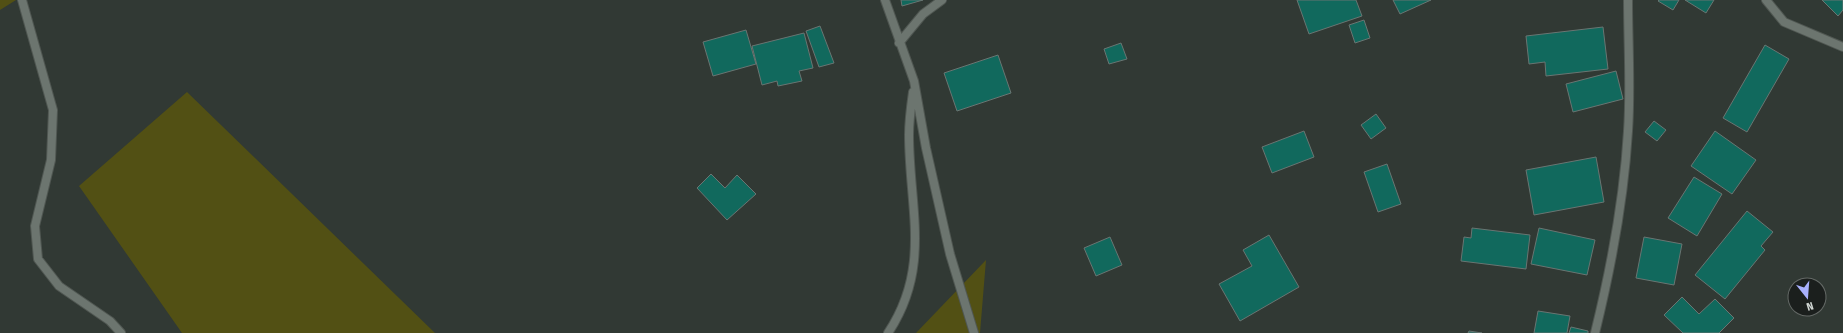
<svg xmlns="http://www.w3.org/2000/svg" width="1843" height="333" font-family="'Fira Sans Condensed',sans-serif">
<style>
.green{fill:#525014}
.building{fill:#11695d;stroke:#697572}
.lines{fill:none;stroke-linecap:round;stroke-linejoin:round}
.street-casing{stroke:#505752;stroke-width:10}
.street{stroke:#6c756f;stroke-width:8}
</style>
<rect width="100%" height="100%" fill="#313934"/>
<path class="green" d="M 0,0 L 16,0 L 0,10 Z
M 187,92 L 435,333 L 182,333 L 79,186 Z
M 986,260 L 980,333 L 916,333 Z"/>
<path class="building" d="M 901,0 L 923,0 L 902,6 Z
M 1297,0 L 1356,0 L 1362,16 L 1309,34 Z
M 1393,0 L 1431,0 L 1400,14 Z
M 1659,0 L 1679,0 L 1673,10 L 1658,1 Z
M 1685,0 L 1714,0 L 1706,13 Z
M 1822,0 L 1843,0 L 1843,10 L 1838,16 Z
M 1364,20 L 1370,38 L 1355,43 L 1349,25 Z
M 820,26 L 834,63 L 819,67 L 806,31 Z
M 1603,27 L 1608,69 L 1546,76 L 1545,62 L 1529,64 L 1526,36 Z
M 746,30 L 756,64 L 713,76 L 703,42 Z
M 804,33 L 813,68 L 799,71 L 802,81 L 778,86 L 777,81 L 762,85 L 752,46 Z
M 1121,43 L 1127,59 L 1109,64 L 1104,49 Z
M 1765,45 L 1789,59 L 1747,132 L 1723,118 Z
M 998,55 L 1011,93 L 957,111 L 944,73 Z
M 1616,71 L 1623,99 L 1573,112 L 1566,84 Z
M 1376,114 L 1386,128 L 1371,139 L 1361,125 Z
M 1654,121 L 1666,130 L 1657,141 L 1645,132 Z
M 1304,131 L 1314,157 L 1272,173 L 1262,147 Z
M 1715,131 L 1756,160 L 1732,194 L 1691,166 Z
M 1596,157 L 1604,202 L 1534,215 L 1526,170 Z
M 1387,164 L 1401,204 L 1378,212 L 1364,172 Z
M 711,174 L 725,188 L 737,175 L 756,194 L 727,220 L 697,188 Z
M 1694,177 L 1722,194 L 1697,236 L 1668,218 Z
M 1747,211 L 1773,232 L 1761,246 L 1765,250 L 1725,299 L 1695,275 Z
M 1472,228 L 1530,235 L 1526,269 L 1461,261 L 1464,237 L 1471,238 Z
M 1539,228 L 1595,240 L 1587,275 L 1531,264 Z
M 1269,235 L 1299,287 L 1240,321 L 1219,284 L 1252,266 L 1243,250 Z
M 1110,237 L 1122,265 L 1096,276 L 1084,248 Z
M 1644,237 L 1682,244 L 1674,285 L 1636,278 Z
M 1682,297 L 1699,314 L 1715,299 L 1734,318 L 1719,333 L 1683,333 L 1664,315 Z
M 1538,311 L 1570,316 L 1567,333 L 1534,333 Z
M 1571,327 L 1588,331 L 1588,333 L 1569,333 Z
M 1469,331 L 1482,333 L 1468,333 Z"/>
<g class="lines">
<defs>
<path id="street" d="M 22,0 L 53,110 L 51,160 L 35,226 L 38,259 L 59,286 L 110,321 L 121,333
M 885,0 L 914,81 L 926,148 L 950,254 L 974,333
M 1766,0 L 1784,22 L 1843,47
M 899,43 L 923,14 L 942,0
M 888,333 C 932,267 909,207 909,135 C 909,121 911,106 913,92
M 1595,333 C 1611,268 1624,199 1628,131 C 1631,88 1628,44 1628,0"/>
</defs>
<use href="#street" class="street-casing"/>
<use href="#street" class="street"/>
</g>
<g transform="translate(1807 297) rotate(163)"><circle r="19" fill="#1b1f1d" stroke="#646966"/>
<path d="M0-3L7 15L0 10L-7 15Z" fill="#a8b0fc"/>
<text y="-6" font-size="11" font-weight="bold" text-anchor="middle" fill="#d1d7d3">N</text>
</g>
</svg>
